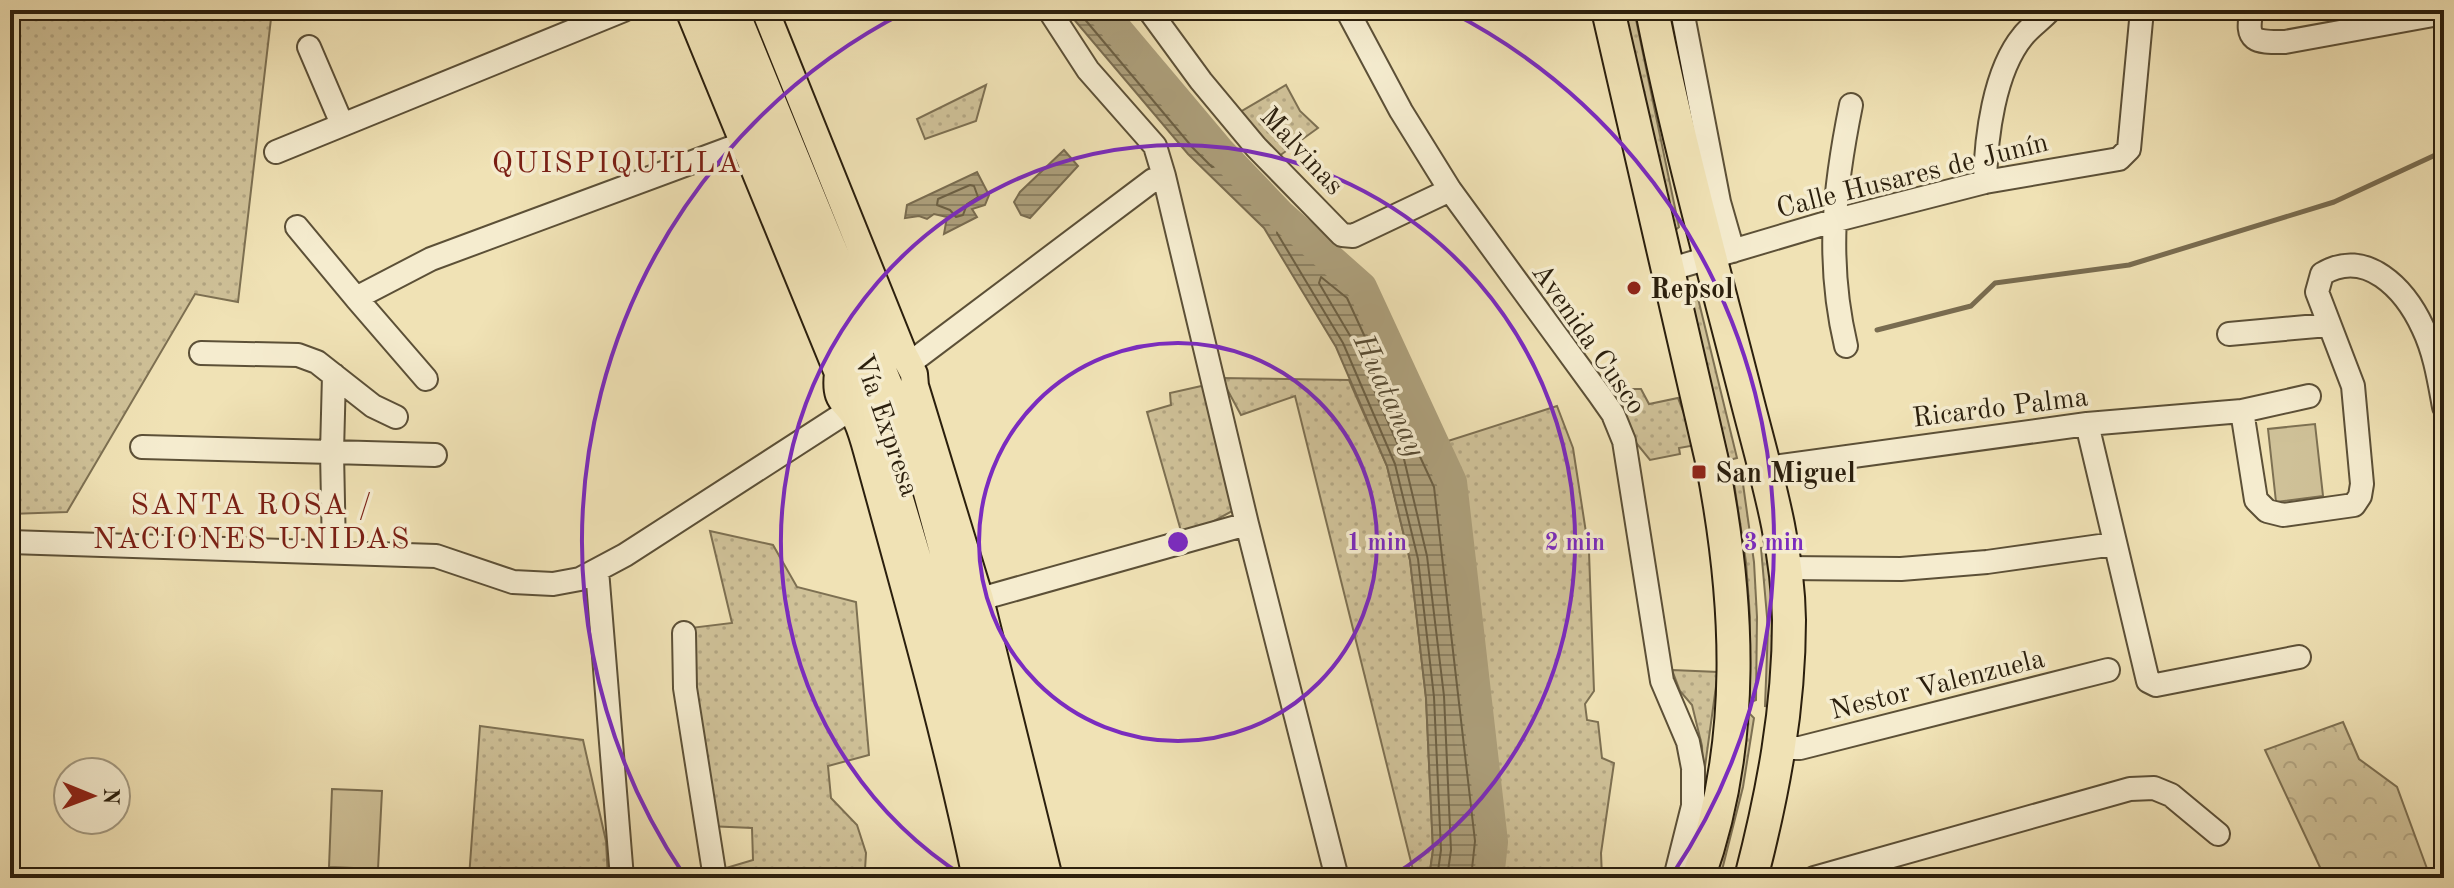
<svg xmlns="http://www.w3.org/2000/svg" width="2454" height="888" font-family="'Old Standard TT',serif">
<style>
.green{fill:url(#green-dots);stroke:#7d7052;stroke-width:2}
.forest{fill:url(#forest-crowns);stroke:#7d7052;stroke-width:2}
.pitch{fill:#cfc198;stroke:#7d7052;stroke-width:2}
.water{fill:url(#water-rules);stroke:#796c50;stroke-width:2}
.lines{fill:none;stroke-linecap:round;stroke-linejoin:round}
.shore{stroke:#6c6044;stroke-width:2}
.stream{stroke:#796c50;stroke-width:5}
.river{stroke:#ada07c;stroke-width:30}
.minor-casing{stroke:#5c5037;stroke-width:26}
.major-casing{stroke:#2b1f0d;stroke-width:30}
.highway-casing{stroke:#2b1f0d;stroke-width:36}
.minor{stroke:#f5eccf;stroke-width:22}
.major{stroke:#f0e2b5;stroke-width:26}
.highway{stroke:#f0e2b5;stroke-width:32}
.ring{fill:none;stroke:#7b2cbf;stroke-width:4}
.poi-dot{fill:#8f2418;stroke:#f5eccf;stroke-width:3}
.labels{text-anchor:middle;stroke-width:7;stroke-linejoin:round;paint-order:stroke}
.street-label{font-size:28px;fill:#2b1f0d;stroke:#f5eccf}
.poi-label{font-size:28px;font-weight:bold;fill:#2b1f0d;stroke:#f5eccf;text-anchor:start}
.neighbourhood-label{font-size:30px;letter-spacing:2px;fill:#7a1f14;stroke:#f5eccf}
.water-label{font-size:30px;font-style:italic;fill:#584c34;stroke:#f5eccf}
.centre{fill:#7b2cbf;stroke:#f5eccf;stroke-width:4}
.ring-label{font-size:24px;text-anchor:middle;font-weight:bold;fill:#7b2cbf;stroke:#f5eccf;stroke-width:7;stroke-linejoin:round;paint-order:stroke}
</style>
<defs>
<pattern id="green-dots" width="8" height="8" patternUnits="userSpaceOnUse" patternTransform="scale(2)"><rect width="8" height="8" fill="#cfc198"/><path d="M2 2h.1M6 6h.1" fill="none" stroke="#b2a582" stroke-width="1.8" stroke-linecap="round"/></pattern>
<pattern id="forest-crowns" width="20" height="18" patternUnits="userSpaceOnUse" patternTransform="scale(2)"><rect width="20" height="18" fill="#cfc198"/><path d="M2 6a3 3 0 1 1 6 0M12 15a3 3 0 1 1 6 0" fill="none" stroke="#b2a582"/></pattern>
<pattern id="water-rules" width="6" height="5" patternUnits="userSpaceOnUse" patternTransform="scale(2)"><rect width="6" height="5" fill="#ada07c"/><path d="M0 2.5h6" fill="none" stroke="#8d8264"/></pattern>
</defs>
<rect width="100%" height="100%" fill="#f0e2b5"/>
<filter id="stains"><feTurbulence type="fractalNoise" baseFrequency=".0025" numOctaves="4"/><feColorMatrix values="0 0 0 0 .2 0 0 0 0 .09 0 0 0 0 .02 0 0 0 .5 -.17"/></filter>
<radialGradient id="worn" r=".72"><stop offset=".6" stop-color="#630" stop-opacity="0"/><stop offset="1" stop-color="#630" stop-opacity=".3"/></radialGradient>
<path class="green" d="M 10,10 L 272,10 L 238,302 L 195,294 L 67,512 L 10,514 Z
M 1625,10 L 1634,10 L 1679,227 L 1673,232 Z
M 986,85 L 976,121 L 925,139 L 917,119 Z
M 1286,85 L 1300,111 L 1318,128 L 1275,159 L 1235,115 Z
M 1695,286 L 1737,458 L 1729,460 L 1686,288 Z
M 1221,378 L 1349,380 L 1387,466 L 1410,560 L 1426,698 L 1433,850 L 1429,878 L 1415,878 L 1295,396 L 1241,415 Z
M 1206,385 L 1236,509 L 1183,538 L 1147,412 L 1171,405 L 1170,393 Z
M 1616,389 L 1641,389 L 1649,404 L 1678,398 L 1696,445 L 1679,448 L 1680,454 L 1650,460 L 1633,439 Z
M 1557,406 L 1573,448 L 1589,552 L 1594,691 L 1585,704 L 1587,720 L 1598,722 L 1602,758 L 1614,763 L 1601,853 L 1602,878 L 1488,878 L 1492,836 L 1448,441 Z
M 1734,483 L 1743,484 L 1754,562 L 1757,617 L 1756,700 L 1746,704 L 1750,617 L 1746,562 Z
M 710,531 L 773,545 L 797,587 L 856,602 L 869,755 L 828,766 L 831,798 L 857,825 L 866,853 L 865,870 L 868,878 L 717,878 L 716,871 L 753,860 L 752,828 L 707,826 L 682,629 L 732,623 Z
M 1772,547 L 1774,707 L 1765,706 L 1768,628 L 1761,548 Z
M 1672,670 L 1718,672 L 1703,781 L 1702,746 L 1692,705 L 1680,691 Z
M 1747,711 L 1754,718 L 1743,787 L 1720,878 L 1711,878 Z
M 480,726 L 583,740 L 606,841 L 608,878 L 469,878 Z"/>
<path class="forest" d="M 2343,722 L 2359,759 L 2397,787 L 2429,874 L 2426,878 L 2325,878 L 2265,750 Z"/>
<path class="pitch" d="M 2315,424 L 2323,496 L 2276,502 L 2268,429 Z
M 332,789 L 382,791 L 378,869 L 329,867 Z"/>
<path class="water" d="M 1066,10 L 1101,10 L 1219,150 L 1281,215 L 1362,287 L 1452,482 L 1493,842 L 1489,878 L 1429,878 L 1433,850 L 1426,698 L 1410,560 L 1387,466 L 1336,347 L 1264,228 L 1188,154 Z
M 1064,150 L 1078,166 L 1030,218 L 1021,215 L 1014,202 L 1020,192 Z
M 977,172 L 989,195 L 985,205 L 972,209 L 977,217 L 944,234 L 947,217 L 934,214 L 927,219 L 919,216 L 905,218 L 907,205 Z"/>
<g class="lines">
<path class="shore" d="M 1077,10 L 1193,148 L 1212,167 L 1217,166 L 1218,161 L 1098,18 L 1095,10
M 970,185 L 974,186 L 978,197 L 967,204 L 963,215 L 956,217 L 950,210 L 937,205 L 938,199 Z
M 1437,878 L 1441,850 L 1434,697 L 1418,559 L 1395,464 L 1343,343 L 1277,233 L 1279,227 L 1355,292 L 1444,484 L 1485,841 L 1481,878
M 1447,878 L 1451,850 L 1444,696 L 1427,556 L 1404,459 L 1352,339 L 1319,283 L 1321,277 L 1347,298 L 1434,487 L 1475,841 L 1471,878"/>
<path class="stream" d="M 1877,330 L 1971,306 L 1995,283 L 2129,265 L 2334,202 L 2444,151"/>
<path class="river" d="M 1101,10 L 1219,150 L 1281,215 L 1362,287 L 1452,482 L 1493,842 L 1489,878"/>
<defs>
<path id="minor" d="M 1049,10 L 1088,70 L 1155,146 L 1164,176
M 1149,10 L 1201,81 L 1256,147 L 1342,235 L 1353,236 L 1450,190
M 1347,10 L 1401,111 L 1450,190 L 1599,394 L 1613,414 L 1624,441 L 1662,681 L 1688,742 L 1693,768 L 1693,806 L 1675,878
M 1682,10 L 1719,202 L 1733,251
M 2252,10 C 2244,43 2257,42 2285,42 L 2444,13
M 309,47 L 342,124
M 276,152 L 624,10
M 1985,182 C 1986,137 1994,71 2023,36 C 2030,27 2042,19 2050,10
M 297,227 L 356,298
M 1668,270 L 1833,221 L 1985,182 L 2119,159 L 2129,149 L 2142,10
M 2229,334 L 2328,325
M 1846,346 C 1826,261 1834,189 1851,105
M 201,353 L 298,355 L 317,362 L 373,406 L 396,417
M 910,363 L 1153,180 L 1164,176 L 1247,524
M 334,375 L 332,452 L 435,455
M 426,379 L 356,298 L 431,259 L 744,143
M 2242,411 L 2256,500 L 2267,511 L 2283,515 L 2354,505 L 2360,496 L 2362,484 L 2353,386 L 2317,292 L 2322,274 C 2366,247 2405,289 2423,328 C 2435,353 2439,380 2444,407
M 2087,424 L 2148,681 L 2156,685 L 2299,657
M 142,447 L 332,452 L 334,552
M 1766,468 L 2087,424 L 2242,411 L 2309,396
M 10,542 L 436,556 L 513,582 L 553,584 L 580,579 L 625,555 L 848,411
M 1785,568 L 1901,569 L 1987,562 L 2114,544
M 597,570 L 622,878
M 980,599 L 1247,524 L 1337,878
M 684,633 L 685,688 L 715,878
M 1780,748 L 1800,748 L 2108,670
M 1814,878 L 2130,789 L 2154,788 L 2171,795 L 2218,834"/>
<path id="major" d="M 689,10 L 838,373 C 834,406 848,400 857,421 C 863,434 866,448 870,462 C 908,600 947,738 976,878
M 709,10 L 877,422 L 938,626 L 999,878
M 735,10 L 901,414 L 927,493 L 962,622 L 1023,878
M 765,10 L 904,355 L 914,374 L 915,386 L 980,599 L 1049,878"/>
<path id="highway" d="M 1608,10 L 1712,461 C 1739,600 1747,742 1698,878
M 1652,10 C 1677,137 1712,263 1744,388 C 1763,464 1788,541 1789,620 C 1789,709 1773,793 1751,878"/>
</defs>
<use href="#minor" class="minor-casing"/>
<use href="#major" class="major-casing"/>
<use href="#highway" class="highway-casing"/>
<use href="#minor" class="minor"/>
<use href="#major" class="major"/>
<use href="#highway" class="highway"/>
</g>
<g class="ring">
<circle cx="1178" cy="542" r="199"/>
<path d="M965 877A397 397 0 1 1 1391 877"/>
<path d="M684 875A596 596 0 0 1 907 11M1449 11A596 596 0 0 1 1672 875"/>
</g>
<g class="poi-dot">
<circle cx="1634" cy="288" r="8"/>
<rect x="1691" y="464" width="16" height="16" rx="4"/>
</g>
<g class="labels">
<g class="street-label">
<text transform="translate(1303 150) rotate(47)" y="10">Malvinas</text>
<text transform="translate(1912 174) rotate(-14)" y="10">Calle Husares de Junín</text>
<text transform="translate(1590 338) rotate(55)" y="10">Avenida Cusco</text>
<text transform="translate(2000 406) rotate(-7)" y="10">Ricardo Palma</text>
<text transform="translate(888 425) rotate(71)" y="10">Vía Expresa</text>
<text transform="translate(1937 683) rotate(-14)" y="10">Nestor Valenzuela</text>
</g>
<g class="poi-label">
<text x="1650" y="298">Repsol</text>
<text x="1715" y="482">San Miguel</text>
</g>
<g class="neighbourhood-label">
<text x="617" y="172">QUISPIQUILLA</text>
<text x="252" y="514">SANTA ROSA /<tspan x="252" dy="34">NACIONES UNIDAS</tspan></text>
</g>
<g class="water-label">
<text transform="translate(1390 395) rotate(65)" y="10">Huatanay</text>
</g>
</g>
<circle cx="1178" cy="542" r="12" class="centre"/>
<g class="ring-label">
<text x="1377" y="550">1 min</text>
<text x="1575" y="550">2 min</text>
<text x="1774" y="550">3 min</text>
</g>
<rect width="2454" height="888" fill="none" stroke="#f0e2b5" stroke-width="40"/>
<rect x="12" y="12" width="2430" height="864" fill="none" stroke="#2b1f0d" stroke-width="4"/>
<rect x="20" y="20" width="2414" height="848" fill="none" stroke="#2b1f0d" stroke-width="2"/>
<g transform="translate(92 796) rotate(91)"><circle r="38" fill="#f5eccf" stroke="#a49a81" stroke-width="2"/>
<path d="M0-6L14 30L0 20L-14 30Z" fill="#8f2418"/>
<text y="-12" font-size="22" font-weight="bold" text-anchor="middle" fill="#2b1f0d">N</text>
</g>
<rect width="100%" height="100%" filter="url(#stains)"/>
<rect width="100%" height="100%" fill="url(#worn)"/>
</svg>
